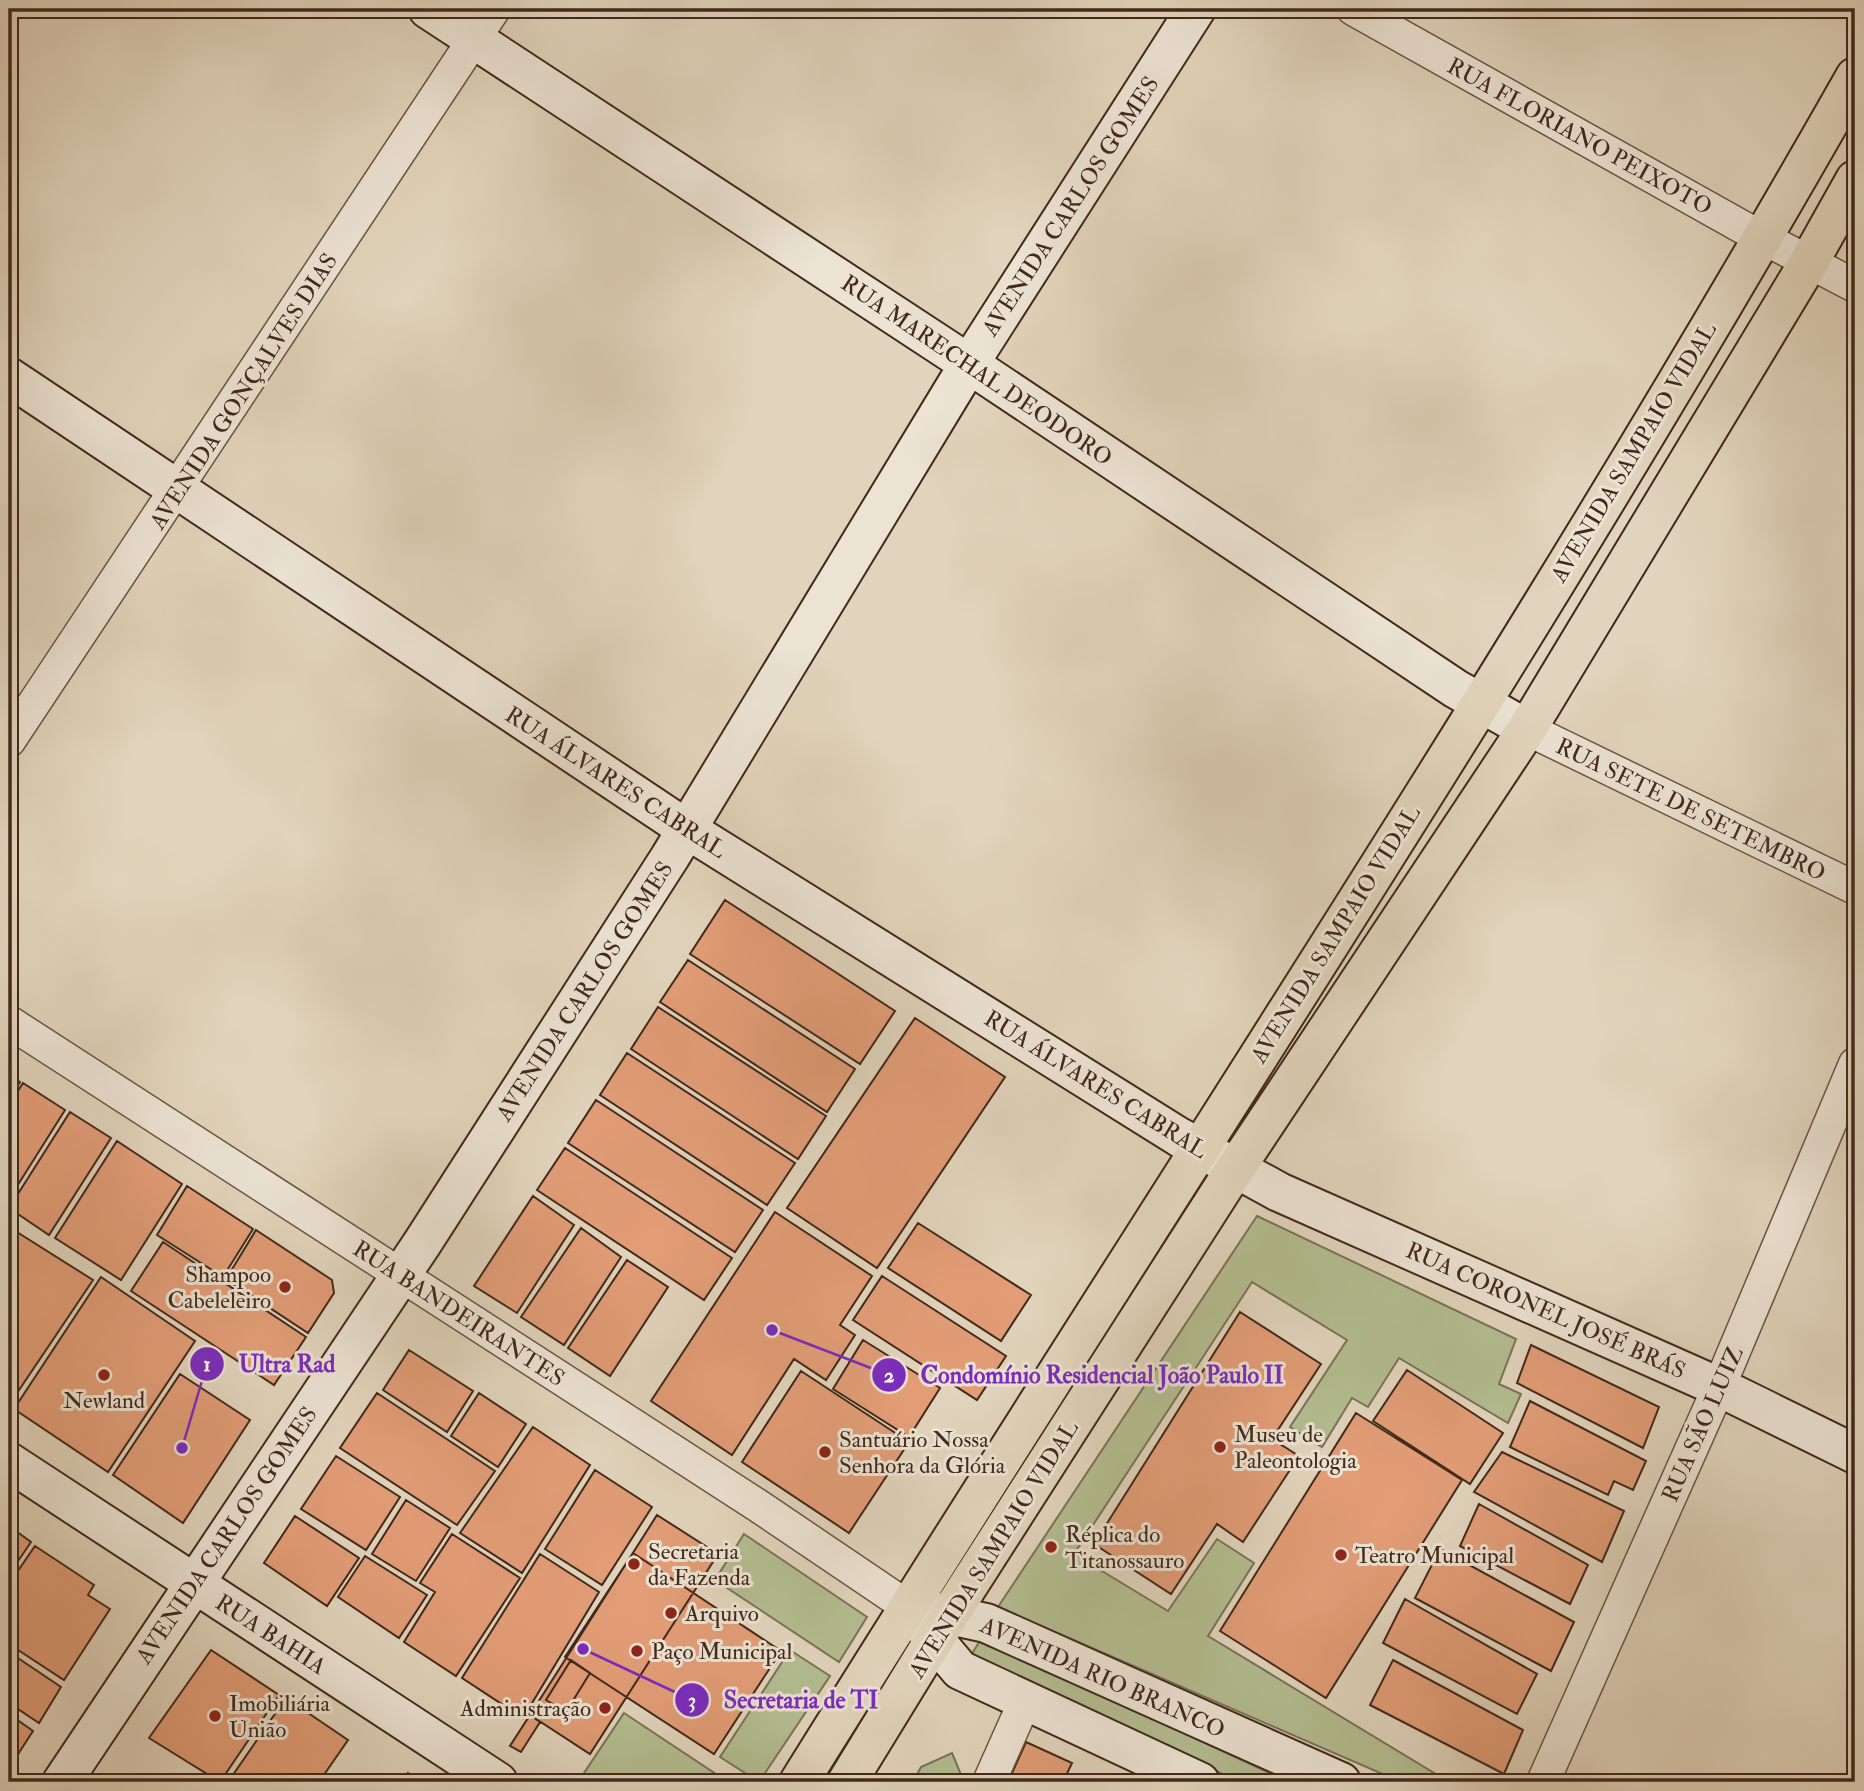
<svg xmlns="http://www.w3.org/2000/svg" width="1864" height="1791" font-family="'IM FELL Double Pica',serif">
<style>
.green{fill:#b3bd91;stroke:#7a7356;stroke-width:2}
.building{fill:#e29d77;stroke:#42291c;stroke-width:2}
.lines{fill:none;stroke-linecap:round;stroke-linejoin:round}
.street-casing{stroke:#6a5444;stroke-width:35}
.secondary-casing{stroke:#42291c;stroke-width:42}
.primary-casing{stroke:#42291c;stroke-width:42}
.street{stroke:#ece3d3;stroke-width:32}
.secondary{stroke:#ece3d3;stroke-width:38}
.primary{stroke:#e1d4bc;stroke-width:38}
.poi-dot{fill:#8f2418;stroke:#ece3d3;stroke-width:2.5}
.labels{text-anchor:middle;stroke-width:6;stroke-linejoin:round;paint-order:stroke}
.street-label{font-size:23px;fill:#42291c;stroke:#ece3d3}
.poi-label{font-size:23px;fill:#42291c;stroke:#ece3d3;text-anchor:start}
.leader{fill:none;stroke:#7b2cbf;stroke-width:2.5}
.callout-dot{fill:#7b2cbf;stroke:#ece3d3;stroke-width:2.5}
.mark-label{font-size:21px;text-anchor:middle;font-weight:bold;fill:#fff}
.callout-label{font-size:24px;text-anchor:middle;font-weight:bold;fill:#7b2cbf;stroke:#ece3d3;stroke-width:6;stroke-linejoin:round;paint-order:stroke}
</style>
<rect width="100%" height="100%" fill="#e1d4bc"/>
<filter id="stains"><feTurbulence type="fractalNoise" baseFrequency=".00286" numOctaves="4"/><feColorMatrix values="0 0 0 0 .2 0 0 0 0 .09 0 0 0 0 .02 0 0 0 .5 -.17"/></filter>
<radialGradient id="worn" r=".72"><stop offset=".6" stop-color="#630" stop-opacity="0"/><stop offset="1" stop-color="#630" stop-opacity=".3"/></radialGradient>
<path class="green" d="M 1257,1216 L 1516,1339 L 1499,1384 L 1521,1394 L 1508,1423 L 1399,1358 L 1368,1407 L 1352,1398 L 1322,1447 L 1290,1427 L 1347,1340 L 1252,1282 L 1074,1554 L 1168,1611 L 1217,1539 L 1254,1563 L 1208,1636 L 1449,1782 L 1401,1782 L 998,1607 Z
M 744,1534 L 867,1617 L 839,1662 L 715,1580 Z
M 981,1639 L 1289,1782 L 1240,1782 L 970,1657 Z
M 790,1650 L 830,1676 L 759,1782 L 720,1757 Z
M 624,1713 L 728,1782 L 578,1782 Z
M 952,1753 L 964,1782 L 913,1782 L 921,1767 Z"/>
<path class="building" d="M 725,900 L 895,1011 L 860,1064 L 690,954 Z
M 688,960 L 855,1069 L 827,1112 L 660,1002 Z
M 658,1007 L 826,1116 L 798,1159 L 631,1049 Z
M 915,1018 L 1005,1077 L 877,1268 L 787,1208 Z
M 627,1053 L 795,1163 L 767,1205 L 600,1095 Z
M 9,1075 L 20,1082 L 9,1098 Z
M 23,1083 L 65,1110 L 9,1199 L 9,1105 Z
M 596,1100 L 763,1210 L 735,1252 L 568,1143 Z
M 70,1112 L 111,1138 L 49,1235 L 9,1208 Z
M 117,1141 L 182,1184 L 121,1280 L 55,1238 Z
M 565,1148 L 732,1258 L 704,1300 L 537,1190 Z
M 187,1186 L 253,1229 L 223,1277 L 157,1235 Z
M 533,1196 L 574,1225 L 517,1313 L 474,1286 Z
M 775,1212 L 872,1276 L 840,1325 L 855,1335 L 826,1380 L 794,1359 L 732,1455 L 651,1401 Z
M 918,1223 L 1031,1295 L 1001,1341 L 888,1268 Z
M 9,1227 L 93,1280 L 9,1405 Z
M 581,1228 L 621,1257 L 564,1345 L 521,1317 Z
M 256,1230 L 332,1280 L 334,1293 L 308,1333 L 226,1279 Z
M 163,1242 L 306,1337 L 274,1385 L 131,1291 Z
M 627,1260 L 668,1287 L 610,1376 L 568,1348 Z
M 882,1276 L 1006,1356 L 977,1400 L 853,1320 Z
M 101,1277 L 195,1341 L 108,1472 L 14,1409 Z
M 1240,1312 L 1321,1364 L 1272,1439 L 1299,1456 L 1243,1542 L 1217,1524 L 1171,1594 L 1094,1544 Z
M 863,1340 L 940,1388 L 909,1437 L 833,1389 Z
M 1531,1345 L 1659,1407 L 1643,1448 L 1517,1383 Z
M 409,1350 L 473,1391 L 447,1432 L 383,1390 Z
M 1407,1370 L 1503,1433 L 1470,1484 L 1373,1421 Z
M 801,1371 L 909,1442 L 849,1533 L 742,1462 Z
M 180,1374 L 250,1420 L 183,1523 L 113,1475 Z
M 377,1393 L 495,1471 L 457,1525 L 340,1448 Z
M 479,1393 L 526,1424 L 498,1467 L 451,1436 Z
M 1530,1401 L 1646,1461 L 1633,1490 L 1614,1481 L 1608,1495 L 1510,1447 Z
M 1356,1413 L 1462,1480 L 1326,1698 L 1220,1631 Z
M 533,1427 L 590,1465 L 522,1573 L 460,1533 Z
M 1502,1452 L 1624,1511 L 1602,1562 L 1474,1492 Z
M 336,1456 L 400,1497 L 366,1550 L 301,1509 Z
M 595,1470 L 652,1507 L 602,1585 L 545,1549 Z
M 406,1500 L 450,1528 L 416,1581 L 372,1554 Z
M 1479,1504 L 1588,1565 L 1570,1604 L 1460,1546 Z
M 657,1515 L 718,1554 L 590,1754 L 530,1715 Z
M 295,1516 L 359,1558 L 327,1606 L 264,1563 Z
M 9,1526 L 31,1542 L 10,1573 L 9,1573 Z
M 452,1534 L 520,1578 L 456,1676 L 404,1642 L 435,1592 L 420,1583 Z
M 35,1546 L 94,1585 L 88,1595 L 110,1609 L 64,1680 L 9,1644 L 9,1580 L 11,1581 Z
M 1440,1549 L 1574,1622 L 1551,1671 L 1415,1598 Z
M 633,1553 L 781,1651 L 714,1754 L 565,1657 Z
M 540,1554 L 599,1592 L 523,1718 L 462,1678 Z
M 365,1556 L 427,1595 L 399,1638 L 338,1597 Z
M 1405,1599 L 1537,1674 L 1517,1714 L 1383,1643 Z
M 211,1650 L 279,1695 L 220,1782 L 149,1738 Z
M 9,1652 L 61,1687 L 39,1723 L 9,1703 Z
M 571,1660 L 590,1673 L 566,1712 L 546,1700 Z
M 1393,1660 L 1523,1730 L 1504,1774 L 1370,1705 Z
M 286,1698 L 348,1740 L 319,1782 L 228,1782 Z
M 9,1714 L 33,1731 L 9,1768 Z
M 530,1715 L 540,1722 L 521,1752 L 510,1746 Z
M 1026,1742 L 1072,1763 L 1063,1782 L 1008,1782 Z
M 408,1773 L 421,1782 L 402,1782 Z"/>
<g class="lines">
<defs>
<path id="street" d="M 1353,9 L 1744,228 L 1855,286
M 1527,729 L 1855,888
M 9,741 L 494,9
M 9,1022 L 757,1505 L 908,1607
M 989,1782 L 1017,1719
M 1543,1782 L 1719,1387 L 1855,1064"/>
<path id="secondary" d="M 428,9 L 969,364 L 1456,689 L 1527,729
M 9,377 L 688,830 L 1179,1137 L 1279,1192 L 1719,1387 L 1855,1454
M 9,1462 L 498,1782
M 917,1608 L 986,1623 L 1341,1782
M 913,1614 L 960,1670 L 1200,1782
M 62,1782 L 423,1242 L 670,857 L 969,364 L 1196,9"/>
<path id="primary" d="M 799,1782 C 1152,1215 1525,659 1855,77
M 847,1782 L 950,1614 L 1235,1169 L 1527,729 L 1809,262 L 1855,180"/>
</defs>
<use href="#street" class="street-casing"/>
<use href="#secondary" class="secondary-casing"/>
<use href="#primary" class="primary-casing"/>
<use href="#street" class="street"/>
<use href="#secondary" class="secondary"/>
<use href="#primary" class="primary"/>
</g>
<g class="poi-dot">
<circle cx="285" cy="1287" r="7"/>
<circle cx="104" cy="1375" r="7"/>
<circle cx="1220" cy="1447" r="7"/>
<circle cx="825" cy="1452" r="7"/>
<circle cx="1051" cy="1547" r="7"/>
<circle cx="1341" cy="1555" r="7"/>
<circle cx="634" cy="1564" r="7"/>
<circle cx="671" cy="1613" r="7"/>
<circle cx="637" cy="1651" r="7"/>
<circle cx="605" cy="1708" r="7"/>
<circle cx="215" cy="1716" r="7"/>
</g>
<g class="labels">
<g class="street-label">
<text transform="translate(1580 136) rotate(29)" y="8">RUA FLORIANO PEIXOTO</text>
<text transform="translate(1070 206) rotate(-57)" y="8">AVENIDA CARLOS GOMES</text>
<text transform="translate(977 370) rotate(34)" y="8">RUA MARECHAL DEODORO</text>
<text transform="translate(243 391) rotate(-57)" y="8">AVENIDA GONÇALVES DIAS</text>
<text transform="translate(1633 452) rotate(-59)" y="8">AVENIDA SAMPAIO VIDAL</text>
<text transform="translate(616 782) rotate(33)" y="8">RUA ÁLVARES CABRAL</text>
<text transform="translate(1691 809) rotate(26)" y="8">RUA SETE DE SETEMBRO</text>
<text transform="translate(1335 934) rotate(-58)" y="8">AVENIDA SAMPAIO VIDAL</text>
<text transform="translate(584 991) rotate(-57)" y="8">AVENIDA CARLOS GOMES</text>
<text transform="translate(1096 1084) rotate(32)" y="8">RUA ÁLVARES CABRAL</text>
<text transform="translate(1546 1310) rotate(24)" y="8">RUA CORONEL JOSÉ BRÁS</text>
<text transform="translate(459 1313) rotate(33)" y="8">RUA BANDEIRANTES</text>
<text transform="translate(1702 1424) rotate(-66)" y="8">RUA SÃO LUIZ</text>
<text transform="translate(226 1535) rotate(-56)" y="8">AVENIDA CARLOS GOMES</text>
<text transform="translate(993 1549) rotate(-58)" y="8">AVENIDA SAMPAIO VIDAL</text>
<text transform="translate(271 1634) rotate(33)" y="8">RUA BAHIA</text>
<text transform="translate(1103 1677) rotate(24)" y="8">AVENIDA RIO BRANCO</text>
</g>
<g class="poi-label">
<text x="271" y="1282" text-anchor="end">Shampoo<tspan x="271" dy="26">Cabeleleiro</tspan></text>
<text x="104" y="1408" text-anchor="middle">Newland</text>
<text x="1234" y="1442">Museu de<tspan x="1234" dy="26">Paleontologia</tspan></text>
<text x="839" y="1447">Santuário Nossa<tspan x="839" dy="26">Senhora da Glória</tspan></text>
<text x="1065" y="1542">Réplica do<tspan x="1065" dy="26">Titanossauro</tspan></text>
<text x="648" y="1559">Secretaria<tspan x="648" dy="26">da Fazenda</tspan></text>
<text x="1355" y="1563">Teatro Municipal</text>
<text x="685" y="1621">Arquivo</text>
<text x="651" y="1659">Paço Municipal</text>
<text x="229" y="1711">Imobiliária<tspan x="229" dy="26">União</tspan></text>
<text x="591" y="1716" text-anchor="end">Administração</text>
</g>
</g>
<path class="leader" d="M182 1448L207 1364M772 1330L889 1375M583 1649L692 1700"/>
<g class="callout-dot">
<circle cx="182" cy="1448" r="7"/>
<circle cx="772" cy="1330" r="7"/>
<circle cx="583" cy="1649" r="7"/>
<circle cx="207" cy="1364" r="18"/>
<circle cx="889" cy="1375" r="18"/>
<circle cx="692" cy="1700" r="18"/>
</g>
<g class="mark-label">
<text x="207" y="1371">1</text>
<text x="889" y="1382">2</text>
<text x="692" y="1707">3</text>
</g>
<g class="callout-label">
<text x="287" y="1372">Ultra Rad</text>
<text x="1102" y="1383">Condomínio Residencial João Paulo II</text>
<text x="801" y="1708">Secretaria de TI</text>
</g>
<rect width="1864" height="1791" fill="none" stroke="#e1d4bc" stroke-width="35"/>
<rect x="10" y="10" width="1843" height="1770" fill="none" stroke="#42291c" stroke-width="3.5"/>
<rect x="18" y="18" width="1829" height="1756" fill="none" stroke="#42291c" stroke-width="2"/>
<rect width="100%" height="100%" filter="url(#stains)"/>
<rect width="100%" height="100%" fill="url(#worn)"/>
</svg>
